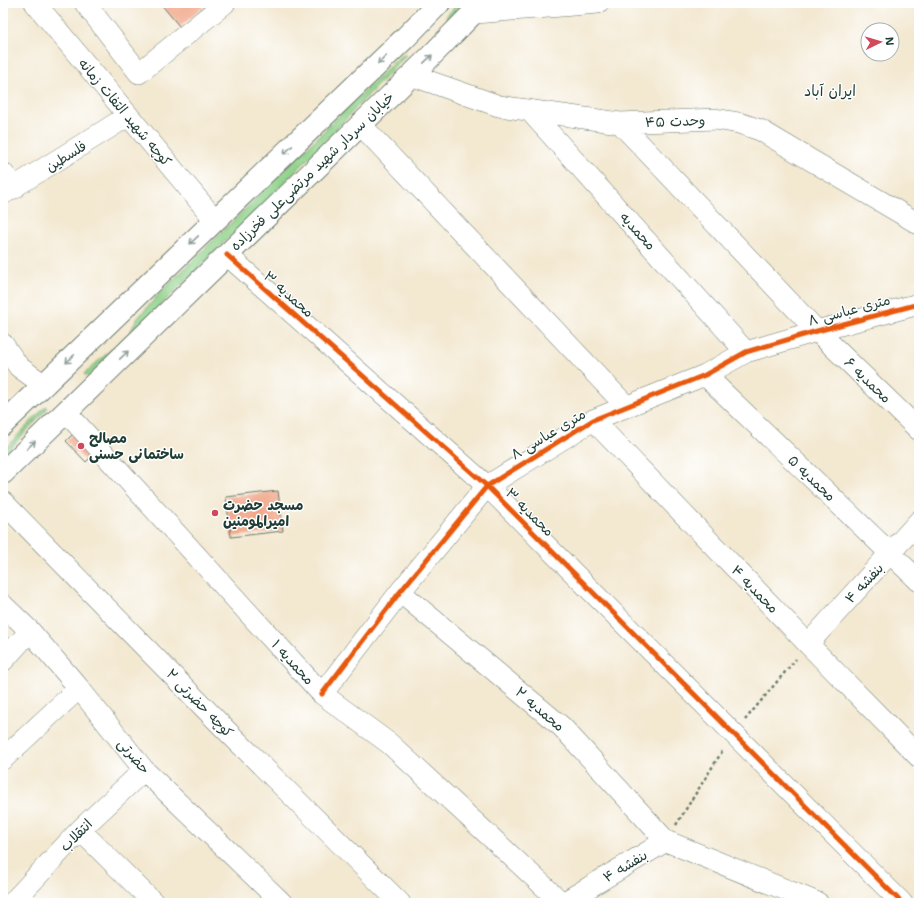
<svg xmlns="http://www.w3.org/2000/svg" width="922" height="906" font-family="'Shantell Sans','Playpen Sans Arabic',sans-serif">
<style>
.green{fill:#92d48c;stroke:#588860}
.building{fill:#f0a081}
.lines{fill:none;stroke-linecap:round;stroke-linejoin:round}
.minor-casing{stroke:#69796b;stroke-width:22}
.major-casing{stroke:#69796b;stroke-width:24}
.path{stroke:#69796b;stroke-width:2.5;stroke-dasharray:3 3;stroke-linecap:butt}
.minor{stroke:#fff;stroke-width:21}
.major{stroke:#fff;stroke-width:22}
.cycleway-casing{stroke:#fff;stroke-width:8}
.cycleway{stroke:#e8590c;stroke-width:5}
.oneway{stroke:#8f9e9a}
.poi-dot{fill:#d1495b;stroke:#fff;stroke-width:1.5}
.labels{text-anchor:middle;stroke-width:3;stroke-linejoin:round;paint-order:stroke}
.street-label{font-size:14px;fill:#1f3d34;stroke:#fff}
.poi-label{font-size:14px;font-weight:bold;fill:#1f3d34;stroke:#fff;text-anchor:start}
.neighbourhood-label{font-size:15px;fill:#1f3d34;stroke:#fff}
</style>
<rect width="100%" height="100%" fill="#fff"/>
<filter id="ink" filterUnits="userSpaceOnUse"><feTurbulence type="fractalNoise" baseFrequency=".025" numOctaves="2"/><feDisplacementMap in="SourceGraphic" scale="8" xChannelSelector="R" yChannelSelector="G"/><feConvolveMatrix kernelMatrix="1 2 1 2 8 2 1 2 1" color-interpolation-filters="sRGB"/></filter>
<filter id="wash" filterUnits="userSpaceOnUse"><feTurbulence type="fractalNoise" baseFrequency=".012" numOctaves="4" result="noise"/><feDisplacementMap in="SourceGraphic" scale="16" xChannelSelector="R" yChannelSelector="G"/><feGaussianBlur stdDeviation="0.9" result="paint"/><feColorMatrix in="noise" values="0 0 0 0 0 0 0 0 0 0 0 0 0 0 0 0 0 1.4 0 .05"/><feComposite in="paint" operator="in"/></filter>
<g filter="url(#wash)">
<rect width="100%" height="100%" fill="#f3e8d0"/>
<path class="green" d="M 458,3 L 465,3 L 447,20 L 446,17 Z
M 403,53 L 406,55 L 304,163 L 88,377 L 84,374 L 130,333 L 137,319 L 160,293 Z
M 46,406 L 47,409 L 3,456 L 3,451 Z"/>
<g id="blocks">
<path class="building" d="M 160,3 L 206,3 L 207,4 L 180,27 Z
M 73,434 L 96,452 L 86,462 L 66,441 Z
M 278,491 L 283,531 L 231,537 L 226,497 Z"/>
</g>
</g>
<g filter="url(#ink)">
<use href="#blocks" fill-opacity="0" stroke="#69796b" stroke-width="1"/>
<g class="lines">
<defs>
<path id="minor" d="M 35,3 L 215,220
M 85,3 L 139,73 L 225,3
M 475,13 L 598,3
M 411,75 L 499,106 L 620,123 L 715,119 L 739,123 L 760,130 L 919,224
M 529,110 L 746,352
M 620,123 L 817,331 L 919,430
M 361,125 L 627,407
M 3,173 L 15,188
M 3,194 L 128,116
M 227,255 L 487,486 L 902,903
M 3,344 L 19,367 L 44,385
M 705,375 L 919,581
M 66,412 L 322,694 L 390,744 L 562,903
M 593,420 L 808,644 L 919,757
M 3,502 L 224,728 L 400,903
M 400,592 L 562,727 L 666,841 L 818,903
M 3,605 L 30,631 L 79,688 L 144,770 L 282,903
M 808,644 L 919,521
M 3,661 L 30,631
M 322,694 L 400,592 L 487,486 L 593,420 L 705,375 L 746,352 L 817,331 L 919,304
M 3,759 L 79,688
M 80,830 L 154,903
M 12,903 L 80,830 L 144,770
M 563,903 L 666,841"/>
<path id="major" d="M 3,424 L 405,38 L 439,3
M 3,473 L 427,60 L 483,3"/>
</defs>
<use href="#minor" class="minor-casing"/>
<use href="#major" class="major-casing"/>
<path class="path" d="M 745,720 L 796,659
M 676,825 L 723,750"/>
<use href="#minor" class="minor"/>
<use href="#major" class="major"/>
<defs>
<path id="cycleway" d="M 227,255 L 487,486 L 902,903
M 322,694 L 400,592 L 487,486 L 593,420 L 705,375 L 746,352 L 817,331 L 919,304"/>
</defs>
<use href="#cycleway" class="cycleway-casing"/>
<use href="#cycleway" class="cycleway"/>
</g>
<defs><path id="oneway-shaft" d="M-6 0H5M1.5-3L5.5 0L1.5 3" fill="none" stroke-width="1.6" stroke-linecap="round" stroke-linejoin="round"/></defs>
<g class="oneway">
<use href="#oneway-shaft" transform="translate(428 59) rotate(-44)"/>
<use href="#oneway-shaft" transform="translate(382 60) rotate(136)"/>
<use href="#oneway-shaft" transform="translate(288 150) rotate(136)"/>
<use href="#oneway-shaft" transform="translate(194 240) rotate(136)"/>
<use href="#oneway-shaft" transform="translate(124 355) rotate(-44)"/>
<use href="#oneway-shaft" transform="translate(70 359) rotate(136)"/>
<use href="#oneway-shaft" transform="translate(31 445) rotate(-44)"/>
</g>
</g>
<g class="poi-dot">
<circle cx="81" cy="446" r="4"/>
<circle cx="215" cy="513" r="4"/>
</g>
<g class="labels">
<g class="street-label">
<text transform="translate(125 112) rotate(50)" y="5">کوچه شهید التفات زمانه</text>
<text transform="translate(675 121) rotate(-2)" y="5">وحدت ۴۵</text>
<text transform="translate(66 156) rotate(-32)" y="5">فلسطین</text>
<text transform="translate(312 171) rotate(-44)" y="5">خیابان سردار شهید مرتضی‌علی فخرزاده</text>
<text transform="translate(638 231) rotate(48)" y="5">محمدیه</text>
<text transform="translate(289 294) rotate(42)" y="5">محمدیه ۳</text>
<text transform="translate(849 310) rotate(-15)" y="5">۸ متری عباسی</text>
<text transform="translate(868 380) rotate(44)" y="5">محمدیه ۶</text>
<text transform="translate(548 434) rotate(-31)" y="5">۸ متری عباسی</text>
<text transform="translate(812 478) rotate(44)" y="5">محمدیه ۵</text>
<text transform="translate(530 512) rotate(45)" y="5">محمدیه ۳</text>
<text transform="translate(864 583) rotate(-47)" y="5">بنفشه ۴</text>
<text transform="translate(755 589) rotate(46)" y="5">محمدیه ۴</text>
<text transform="translate(293 662) rotate(48)" y="5">محمدیه ۱</text>
<text transform="translate(200 703) rotate(46)" y="5">کوچه حضرتی ۲</text>
<text transform="translate(540 709) rotate(41)" y="5">محمدیه ۲</text>
<text transform="translate(134 756) rotate(50)" y="5">حضرتی</text>
<text transform="translate(76 835) rotate(-45)" y="5">انتقلاب</text>
<text transform="translate(625 866) rotate(-31)" y="5">بنفشه ۴</text>
</g>
<g class="poi-label">
<text x="89" y="443">مصالح<tspan x="89" dy="16">ساختمانی حسنی</tspan></text>
<text x="223" y="510">مسجد حضرت<tspan x="223" dy="16">امیرالمومنین</tspan></text>
</g>
<g class="neighbourhood-label">
<text x="830" y="96">ایران آباد</text>
</g>
</g>
<rect width="922" height="906" fill="none" stroke="#fff" stroke-width="16"/>
<g transform="translate(880 42) rotate(85)"><circle r="19" fill="#ffffff" stroke="#a5b1ae"/>
<path d="M0-3L7 15L0 10L-7 15Z" fill="#d1495b"/>
<text y="-6" font-size="11" font-weight="bold" text-anchor="middle" fill="#1f3d34">N</text>
</g>
</svg>
